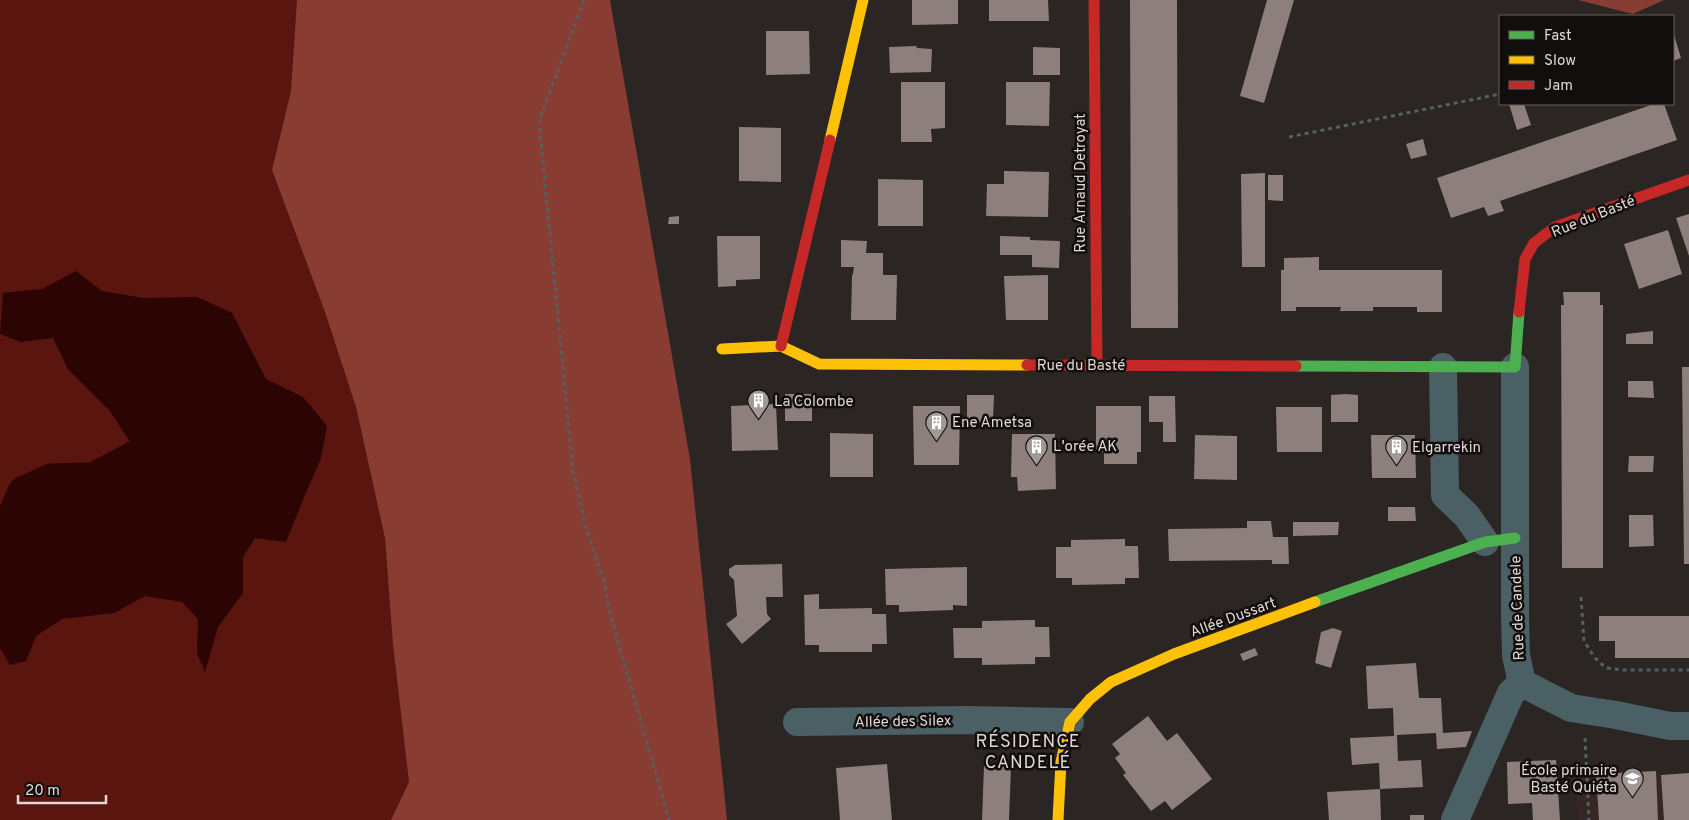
<svg xmlns="http://www.w3.org/2000/svg" width="1689" height="820" font-family="Overpass,sans-serif">
<style>
.built{fill:#362724}
.green{fill:#59150e}
.forest{fill:#883c32}
.water{fill:#2b0403}
.lines{fill:none;stroke-linecap:round;stroke-linejoin:round}
.canal{stroke:#2b0403;stroke-width:31}
.building{fill:#8d7f7c}
.path{stroke:#546063;stroke-width:3;stroke-dasharray:4 4;stroke-linecap:butt}
.street{stroke:#4a6065;stroke-width:28}
.fast{stroke:#4caf50;stroke-width:11}
.slow{stroke:#ffc107;stroke-width:11}
.jam{stroke:#c62828;stroke-width:11}
.labels{text-anchor:middle;stroke-width:5;stroke-linejoin:round;paint-order:stroke}
.street-label{font-size:15px;fill:#dfd8d6;stroke:#120e0d}
.poi-label{font-size:15px;fill:#dfd8d6;stroke:#120e0d;text-anchor:start}
.quarter-label{font-size:18px;letter-spacing:1px;fill:#dfd8d6;stroke:#120e0d}
</style>
<rect width="100%" height="100%" fill="#2b2524"/>
<path class="built" d="M 1656,771 L 1662,775 L 1689,820 L 1578,820 L 1575,776 Z"/>
<path class="green" d="M 0,0 L 297,0 L 291,91 L 272,170 L 325,312 L 356,407 L 385,538 L 393,645 L 409,783 L 391,820 L 0,820 Z"/>
<path class="forest" d="M 297,0 L 610,0 L 690,459 L 727,820 L 391,820 L 409,782 L 393,645 L 385,538 L 356,407 L 325,312 L 272,170 L 291,91 Z
M 1578,0 L 1664,0 L 1633,14 Z"/>
<path class="water" d="M 76,271 L 102,291 L 143,298 L 197,297 L 232,313 L 266,379 L 303,397 L 327,426 L 321,458 L 304,497 L 286,542 L 255,538 L 243,557 L 243,593 L 218,627 L 205,672 L 197,653 L 198,619 L 182,602 L 145,596 L 114,613 L 62,619 L 36,636 L 26,661 L 10,665 L 0,648 L 0,551 L 3,539 L 23,492 L 51,479 L 93,478 L 138,454 L 110,411 L 68,369 L 53,338 L 21,342 L 0,334 L 3,293 L 42,289 Z"/>
<g class="lines">
<path class="canal" d="M 0,551 L 3,539 L 23,492 L 51,479 L 93,478 L 139,454"/>
</g>
<path class="building" d="M 912,0 L 958,0 L 958,24 L 912,25 Z
M 989,0 L 1048,0 L 1049,21 L 989,21 Z
M 1130,0 L 1177,0 L 1178,328 L 1131,328 Z
M 1267,0 L 1294,0 L 1264,103 L 1240,96 Z
M 766,31 L 809,31 L 810,74 L 766,75 Z
M 1674,35 L 1681,58 L 1673,61 L 1673,36 Z
M 916,46 L 917,48 L 932,49 L 931,72 L 890,73 L 889,47 Z
M 1033,47 L 1060,48 L 1060,75 L 1033,75 Z
M 901,82 L 945,82 L 945,128 L 931,129 L 932,142 L 901,142 Z
M 1006,82 L 1050,82 L 1049,126 L 1006,125 Z
M 1509,104 L 1524,104 L 1531,125 L 1517,130 Z
M 1654,104 L 1664,104 L 1677,140 L 1500,201 L 1504,211 L 1488,216 L 1484,207 L 1451,218 L 1437,178 Z
M 739,127 L 781,128 L 781,182 L 739,181 Z
M 1423,139 L 1427,155 L 1411,159 L 1406,144 Z
M 1004,171 L 1049,172 L 1048,217 L 986,216 L 987,184 L 1004,184 Z
M 1265,173 L 1265,267 L 1242,267 L 1241,174 Z
M 1268,175 L 1283,175 L 1283,201 L 1268,200 Z
M 878,179 L 923,180 L 923,226 L 878,226 Z
M 1689,214 L 1689,256 L 1676,218 Z
M 679,216 L 679,224 L 668,224 L 669,217 Z
M 1668,230 L 1682,274 L 1639,289 L 1624,244 Z
M 717,236 L 760,236 L 760,279 L 736,280 L 736,286 L 718,287 Z
M 1000,236 L 1030,237 L 1030,240 L 1060,241 L 1059,268 L 1032,267 L 1032,255 L 1000,255 Z
M 841,240 L 867,241 L 866,253 L 883,253 L 883,275 L 897,275 L 896,320 L 851,320 L 852,275 L 853,274 L 854,267 L 841,267 Z
M 1319,257 L 1319,270 L 1442,270 L 1442,312 L 1417,312 L 1417,307 L 1373,307 L 1373,311 L 1340,311 L 1341,307 L 1296,307 L 1296,311 L 1281,311 L 1281,270 L 1284,270 L 1284,258 Z
M 1048,275 L 1048,320 L 1006,320 L 1004,276 Z
M 1563,292 L 1600,292 L 1600,305 L 1603,305 L 1603,568 L 1562,568 L 1561,305 L 1564,305 Z
M 1653,331 L 1653,344 L 1626,344 L 1626,334 Z
M 1682,367 L 1689,367 L 1689,564 L 1684,564 Z
M 1628,381 L 1653,381 L 1654,398 L 1628,397 Z
M 785,394 L 812,394 L 812,421 L 785,421 Z
M 1346,394 L 1358,395 L 1358,422 L 1331,422 L 1331,395 Z
M 967,395 L 994,395 L 993,422 L 967,422 Z
M 1149,396 L 1175,396 L 1176,442 L 1163,442 L 1163,422 L 1149,422 Z
M 776,404 L 778,450 L 732,451 L 731,406 Z
M 913,406 L 960,406 L 959,465 L 914,465 Z
M 1096,406 L 1141,406 L 1141,452 L 1137,452 L 1137,464 L 1104,464 L 1104,452 L 1096,452 Z
M 1276,407 L 1322,407 L 1322,452 L 1277,452 Z
M 830,433 L 873,434 L 873,477 L 830,477 Z
M 1012,434 L 1055,434 L 1056,489 L 1018,491 L 1017,477 L 1011,477 Z
M 1195,435 L 1237,436 L 1237,480 L 1194,479 Z
M 1371,435 L 1415,435 L 1416,478 L 1372,478 Z
M 1629,456 L 1654,456 L 1653,472 L 1628,472 Z
M 1388,507 L 1415,507 L 1416,521 L 1388,521 Z
M 1629,515 L 1653,515 L 1654,546 L 1629,547 Z
M 1247,521 L 1271,521 L 1273,537 L 1288,537 L 1289,564 L 1272,564 L 1272,560 L 1169,561 L 1168,529 L 1247,528 Z
M 1293,522 L 1339,522 L 1338,535 L 1293,536 Z
M 1125,539 L 1125,546 L 1138,546 L 1139,578 L 1125,578 L 1125,584 L 1072,585 L 1072,578 L 1056,578 L 1056,547 L 1071,547 L 1071,540 Z
M 782,564 L 783,597 L 766,597 L 767,614 L 771,619 L 742,644 L 726,624 L 737,616 L 734,580 L 729,575 L 729,569 L 735,565 Z
M 967,567 L 967,606 L 953,605 L 953,610 L 899,612 L 899,605 L 886,605 L 885,569 Z
M 819,594 L 819,609 L 872,608 L 872,614 L 886,614 L 887,644 L 872,644 L 872,652 L 819,652 L 819,645 L 805,645 L 804,595 Z
M 1599,616 L 1689,616 L 1689,658 L 1615,658 L 1615,641 L 1599,641 Z
M 1035,620 L 1035,627 L 1049,627 L 1050,657 L 1035,657 L 1035,664 L 982,665 L 982,658 L 954,658 L 953,628 L 982,628 L 982,621 Z
M 1333,628 L 1342,631 L 1331,668 L 1315,663 L 1321,632 Z
M 1255,648 L 1258,655 L 1243,661 L 1240,654 Z
M 1416,663 L 1419,698 L 1441,698 L 1443,733 L 1472,731 L 1466,747 L 1437,749 L 1436,733 L 1397,735 L 1398,761 L 1421,760 L 1423,787 L 1380,789 L 1379,763 L 1352,765 L 1350,738 L 1394,736 L 1393,708 L 1368,709 L 1366,666 Z
M 1148,716 L 1167,741 L 1177,733 L 1212,779 L 1172,810 L 1165,801 L 1151,811 L 1123,775 L 1126,773 L 1115,758 L 1120,754 L 1112,744 Z
M 1556,760 L 1560,820 L 1533,820 L 1532,803 L 1508,804 L 1507,762 Z
M 887,764 L 892,820 L 840,820 L 836,768 Z
M 984,766 L 1011,766 L 1009,820 L 982,820 Z
M 1656,771 L 1658,820 L 1599,820 L 1596,774 Z
M 1689,773 L 1689,820 L 1664,820 L 1661,775 Z
M 1380,789 L 1381,820 L 1329,820 L 1327,792 Z
M 1410,815 L 1424,815 L 1424,820 L 1410,820 Z"/>
<g class="lines">
<path class="path" d="M 584,0 L 539,121 L 573,471 L 585,524 L 604,582 L 610,613 L 669,820
M 1289,137 L 1500,94
M 1581,597 L 1584,641 L 1595,658 L 1606,668 L 1623,670 L 1689,670
M 1585,738 L 1589,820"/>
<path class="street" d="M 1443,367 L 1445,495 L 1467,516 L 1485,542
M 1515,367 L 1515,615 L 1516,655 L 1522,683 L 1571,708 L 1616,715 L 1670,726 L 1689,726
M 797,722 L 967,720 L 1070,722
M 1455,820 L 1511,693 L 1522,683"/>
<path class="fast" d="M 1296,366 L 1515,367 L 1519,312
M 1315,602 L 1485,542 L 1515,538"/>
<path class="slow" d="M 830,140 L 863,0
M 722,349 L 781,346 L 819,364 L 1027,365
M 1058,820 L 1061,762 L 1070,722 L 1090,699 L 1111,682 L 1174,654 L 1315,602"/>
<path class="jam" d="M 1094,0 L 1097,366
M 1519,312 L 1525,259 L 1534,243 L 1555,227 L 1689,180
M 781,346 L 830,140
M 1027,365 L 1296,366"/>
</g>
<defs>
<symbol id="building-pin" viewBox="-11 -11 22 30"><path d="M0 17L-7.5 6A9.5 9.5 0 1 1 7.5 6Z" fill="#a09998" stroke="#120e0d"/><path d="M-4-6H4V6H1V3H-1V6H-4ZM-2.5-4.3h1.7v1.8h-1.7ZM.8-4.3h1.7v1.8H.8ZM-2.5-1h1.7V.8h-1.7ZM.8-1h1.7V.8H.8Z" fill="#fff"/></symbol>
<symbol id="school-pin" viewBox="-11 -11 22 30"><path d="M0 17L-7.5 6A9.5 9.5 0 1 1 7.5 6Z" fill="#a09998" stroke="#120e0d"/><path d="M0-5L7-2L0 1L-7-2ZM-4 1L0 2.5L4 1V4Q0 6-4 4Z" fill="#fff"/></symbol>
</defs>
<g fill-rule="evenodd">
<use href="#building-pin" x="746" y="388" width="25" height="34"/>
<use href="#building-pin" x="924" y="410" width="25" height="34"/>
<use href="#building-pin" x="1024" y="434" width="25" height="34"/>
<use href="#building-pin" x="1384" y="434" width="25" height="34"/>
<use href="#school-pin" x="1620" y="766" width="25" height="34"/>
</g>
<g class="labels">
<g class="street-label">
<text transform="translate(1080 183) rotate(-90)" y="5">Rue Arnaud Detroyat</text>
<text transform="translate(1593 216) rotate(-22)" y="5">Rue du Basté</text>
<text x="1081" y="370">Rue du Basté</text>
<text transform="translate(1517 608) rotate(-92)" y="5">Rue de Candele</text>
<text transform="translate(1233 617) rotate(-20)" y="5">Allée Dussart</text>
<text transform="translate(903 721) rotate(-1)" y="5">Allée des Silex</text>
</g>
<g class="poi-label">
<text x="774" y="406">La Colombe</text>
<text x="952" y="427">Ene Ametsa</text>
<text x="1053" y="451">L'orée AK</text>
<text x="1412" y="452">Elgarrekin</text>
<text x="1617" y="775" text-anchor="end">École primaire<tspan x="1617" dy="17">Basté Quiéta</tspan></text>
</g>
<g class="quarter-label">
<text x="1028" y="747">RÉSIDENCE<tspan x="1028" dy="21">CANDELÉ</tspan></text>
</g>
</g>
<rect x="1499" y="15" width="175" height="90" fill="#120e0d" stroke="#645f5d"/>
<rect x="1509" y="31" width="25" height="8" fill="#4caf50" stroke="#645f5d"/>
<text x="1544" y="40" font-size="15" fill="#dfd8d6">Fast</text>
<rect x="1509" y="56" width="25" height="8" fill="#ffc107" stroke="#645f5d"/>
<text x="1544" y="65" font-size="15" fill="#dfd8d6">Slow</text>
<rect x="1509" y="81" width="25" height="8" fill="#c62828" stroke="#645f5d"/>
<text x="1544" y="90" font-size="15" fill="#dfd8d6">Jam</text>
<path d="M18 795v8h88v-8" fill="none" stroke="#dfd8d6" stroke-width="2.5"/>
<text x="25" y="795" font-size="15" fill="#dfd8d6" stroke="#120e0d" stroke-width="4" paint-order="stroke">20 m</text>
</svg>
